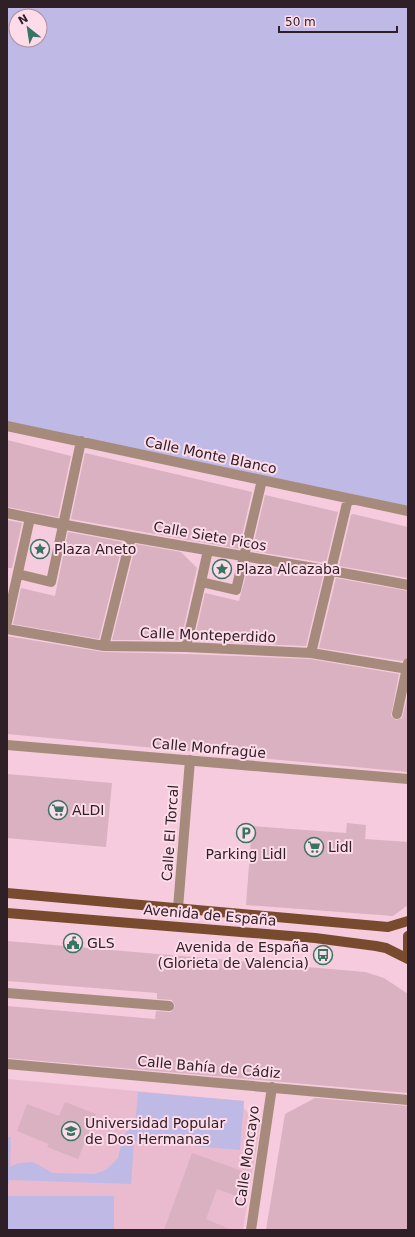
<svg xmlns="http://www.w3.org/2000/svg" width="415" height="1237" font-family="'DejaVu Sans',sans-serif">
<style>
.built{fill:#eabbcf}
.green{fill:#bfb9e6;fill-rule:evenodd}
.building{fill:#d9b1c1}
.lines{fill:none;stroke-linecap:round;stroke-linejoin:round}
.minor{stroke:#a68b7c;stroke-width:10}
.major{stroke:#784a2e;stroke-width:10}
.labels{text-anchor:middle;stroke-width:4;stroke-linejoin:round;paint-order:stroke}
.street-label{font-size:14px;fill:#2f2027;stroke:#fddbe9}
.poi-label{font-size:14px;fill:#2f2027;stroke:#fddbe9;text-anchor:start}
</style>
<rect width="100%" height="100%" fill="#f5cbdd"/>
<path class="built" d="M 7,1079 L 244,1101 L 244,1108 L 254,1120 L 261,1121 L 243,1230 L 7,1230 L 7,1191 L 11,1138 L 7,1137 Z"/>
<path class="green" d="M 7,7 L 408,7 L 408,511 L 7,426 ZM 16,16 L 40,16 L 40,40 L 16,40 Z
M 138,1092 L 244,1101 L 240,1150 L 134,1141 L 131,1184 L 9,1180 L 7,1191 L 7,1137 L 11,1137 L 10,1167 L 18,1163 L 33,1162 L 53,1173 L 95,1174 L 107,1169 L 118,1158 L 122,1140 L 127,1131 L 135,1126 Z
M 7,1196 L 114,1196 L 114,1230 L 7,1230 Z"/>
<path class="building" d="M 7,440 L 71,456 L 58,517 L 7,507 Z
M 85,453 L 252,492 L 239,549 L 71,519 Z
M 265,495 L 338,512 L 326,563 L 252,551 Z
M 353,514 L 408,527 L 408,578 L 339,566 L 351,515 Z
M 7,520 L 22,523 L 12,568 L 7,568 Z
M 68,532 L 123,542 L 99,639 L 13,624 L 21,588 L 55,596 Z
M 136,544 L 181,552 L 197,568 L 181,640 L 112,640 Z
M 249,564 L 323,576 L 306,646 L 194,641 L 205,593 L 239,601 Z
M 336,578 L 408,591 L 408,657 L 402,661 L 319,648 Z
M 7,636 L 103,652 L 186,654 L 310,659 L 399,674 L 391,716 L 396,720 L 402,718 L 408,694 L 408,772 L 7,734 Z
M 7,774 L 112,783 L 106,847 L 7,838 Z
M 347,823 L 366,825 L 365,839 L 408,842 L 408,905 L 393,916 L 246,905 L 252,826 L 346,833 Z
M 7,941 L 365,972 L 384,978 L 408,994 L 408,1093 L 7,1058 L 7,1006 L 155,1019 L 156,1011 L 171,1012 L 175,1006 L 172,1000 L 157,999 L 157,993 L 7,981 Z
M 315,1098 L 408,1106 L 408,1230 L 266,1230 L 285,1114 Z
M 65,1102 L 96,1114 L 78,1159 L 47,1147 L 49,1144 L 17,1131 L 27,1104 L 59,1116 Z
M 192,1153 L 245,1172 L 236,1196 L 217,1189 L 206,1219 L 232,1230 L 164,1230 Z"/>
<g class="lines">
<path class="minor" d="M 7,426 L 408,511
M 7,513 C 140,542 275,559 408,585
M 208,550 L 201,582 L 236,590 L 262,480
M 18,574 L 51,582 L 81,441
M 7,622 L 30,518
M 7,629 L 104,646 L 186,647 L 311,653 L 408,669
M 104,646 L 131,537
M 186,647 L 201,582
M 311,653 L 348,499
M 397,714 L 408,663
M 7,745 L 408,779
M 178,908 L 190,760
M 7,993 L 169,1006
M 7,1064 L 408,1100
M 251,1230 L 272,1087"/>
<path class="major" d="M 7,893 L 388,927 L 408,921
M 7,913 L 315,938 L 376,946 L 386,948 L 408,959
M 408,936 L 408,953"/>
</g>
<defs>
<symbol id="sight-ring" viewBox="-11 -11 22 22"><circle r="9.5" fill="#fddbe9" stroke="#367562" stroke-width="1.5"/><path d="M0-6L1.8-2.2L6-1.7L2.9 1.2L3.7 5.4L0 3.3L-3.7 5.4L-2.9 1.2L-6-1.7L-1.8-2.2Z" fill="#367562"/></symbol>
<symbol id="supermarket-ring" viewBox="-11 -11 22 22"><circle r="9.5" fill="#fddbe9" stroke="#367562" stroke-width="1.5"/><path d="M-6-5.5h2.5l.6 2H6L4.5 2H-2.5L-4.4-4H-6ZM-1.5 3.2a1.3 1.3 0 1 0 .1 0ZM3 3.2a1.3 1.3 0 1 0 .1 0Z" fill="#367562"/></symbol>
<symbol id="parking-ring" viewBox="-11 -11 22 22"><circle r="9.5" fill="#fddbe9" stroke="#367562" stroke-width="1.5"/><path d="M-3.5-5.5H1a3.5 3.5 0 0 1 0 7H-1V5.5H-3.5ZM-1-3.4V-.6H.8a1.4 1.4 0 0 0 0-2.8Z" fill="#367562"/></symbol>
<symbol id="civic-ring" viewBox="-11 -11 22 22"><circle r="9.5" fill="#fddbe9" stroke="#367562" stroke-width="1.5"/><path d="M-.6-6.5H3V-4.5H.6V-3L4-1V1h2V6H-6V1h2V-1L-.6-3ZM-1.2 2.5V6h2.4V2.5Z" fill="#367562"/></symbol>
<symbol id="bus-ring" viewBox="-11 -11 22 22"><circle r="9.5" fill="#fddbe9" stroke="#367562" stroke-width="1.5"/><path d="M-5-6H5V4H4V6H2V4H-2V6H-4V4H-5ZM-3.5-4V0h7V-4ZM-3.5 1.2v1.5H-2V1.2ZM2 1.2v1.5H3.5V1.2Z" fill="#367562"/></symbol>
<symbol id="university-ring" viewBox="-11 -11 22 22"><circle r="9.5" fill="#fddbe9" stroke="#367562" stroke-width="1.5"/><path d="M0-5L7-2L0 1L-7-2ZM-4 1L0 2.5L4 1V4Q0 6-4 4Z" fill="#367562"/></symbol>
</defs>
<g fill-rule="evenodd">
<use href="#sight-ring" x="29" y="538" width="22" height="22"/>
<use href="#sight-ring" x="211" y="558" width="22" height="22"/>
<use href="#supermarket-ring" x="47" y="799" width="22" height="22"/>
<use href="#parking-ring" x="235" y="822" width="22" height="22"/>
<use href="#supermarket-ring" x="303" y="836" width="22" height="22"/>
<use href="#civic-ring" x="62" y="932" width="22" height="22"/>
<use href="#bus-ring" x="312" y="944" width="22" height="22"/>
<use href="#university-ring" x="60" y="1120" width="22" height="22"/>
</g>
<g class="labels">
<g class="street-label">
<text transform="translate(211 455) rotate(12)" y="5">Calle Monte Blanco</text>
<text transform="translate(210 536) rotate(10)" y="5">Calle Siete Picos</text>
<text transform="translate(208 635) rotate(2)" y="5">Calle Monteperdido</text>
<text transform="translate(209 748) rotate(5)" y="5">Calle Monfragüe</text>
<text transform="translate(170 833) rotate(-86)" y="5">Calle El Torcal</text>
<text transform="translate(210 915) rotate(5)" y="5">Avenida de España</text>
<text transform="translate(209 1067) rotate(5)" y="5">Calle Bahía de Cádiz</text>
<text transform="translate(247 1156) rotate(-82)" y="5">Calle Moncayo</text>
</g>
<g class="poi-label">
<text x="54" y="554">Plaza Aneto</text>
<text x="236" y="574">Plaza Alcazaba</text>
<text x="72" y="815">ALDI</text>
<text x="328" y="852">Lidl</text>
<text x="246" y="859" text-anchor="middle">Parking Lidl</text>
<text x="87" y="948">GLS</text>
<text x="309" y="952" text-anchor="end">Avenida de España<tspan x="309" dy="16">(Glorieta de Valencia)</tspan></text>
<text x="85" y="1128">Universidad Popular<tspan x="85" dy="16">de Dos Hermanas</tspan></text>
</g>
</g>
<rect width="415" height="1237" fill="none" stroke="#2f2027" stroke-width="16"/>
<g transform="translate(28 28) rotate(330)"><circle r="19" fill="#fddbe9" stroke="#ab909b"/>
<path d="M0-3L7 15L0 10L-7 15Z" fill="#367562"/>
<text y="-6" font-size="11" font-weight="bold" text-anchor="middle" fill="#2f2027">N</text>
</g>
<path d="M279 26v6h118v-6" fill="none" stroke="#2f2027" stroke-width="2"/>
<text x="285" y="26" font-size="12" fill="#2f2027" stroke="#fddbe9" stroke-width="3" paint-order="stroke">50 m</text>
</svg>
